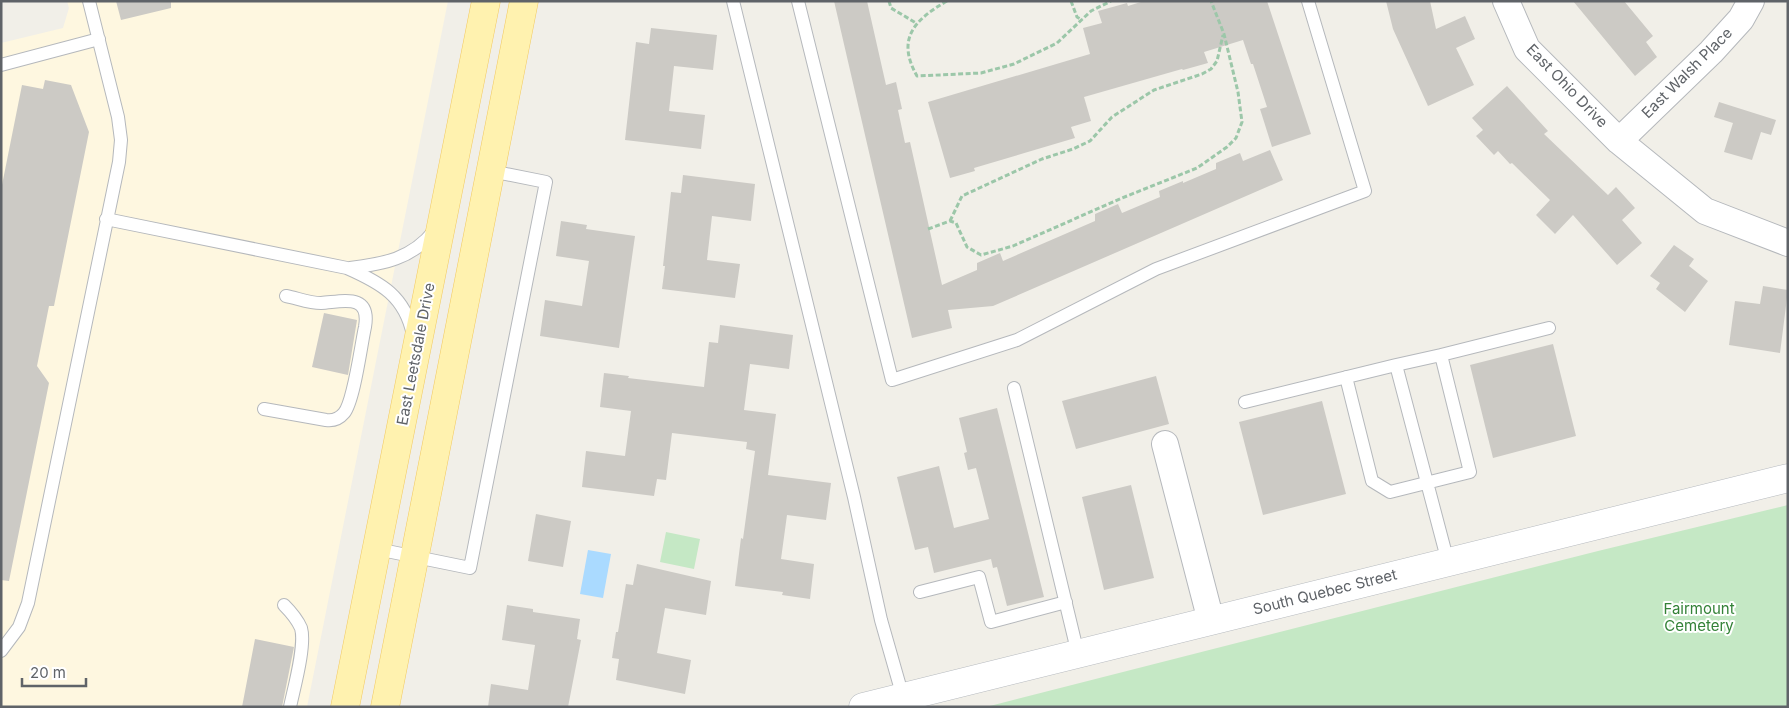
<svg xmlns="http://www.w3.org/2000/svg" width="1789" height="708" font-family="Inter,sans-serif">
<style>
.commercial{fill:#fef7e0}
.green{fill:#c5e8c5}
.water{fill:#aadaff}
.building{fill:#cccac5}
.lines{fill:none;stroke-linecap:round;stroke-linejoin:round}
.service-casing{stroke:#b5b8bc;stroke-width:14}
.minor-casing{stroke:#b5b8bc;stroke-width:28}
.secondary-casing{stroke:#b6babf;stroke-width:29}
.primary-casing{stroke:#f2c960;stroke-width:29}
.path{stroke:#9cc7a9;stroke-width:3;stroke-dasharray:5 2.5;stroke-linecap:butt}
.service{stroke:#fff;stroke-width:12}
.minor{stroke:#fff;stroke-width:26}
.secondary{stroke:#fff;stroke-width:28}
.primary{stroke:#fff2af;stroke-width:28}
.labels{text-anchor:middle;stroke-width:4;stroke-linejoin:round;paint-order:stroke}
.street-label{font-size:15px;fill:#5f6368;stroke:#fff}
.park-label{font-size:15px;fill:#348238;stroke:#fff}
</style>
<rect width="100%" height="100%" fill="#f1efe8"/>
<path class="commercial" d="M 67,1 L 448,1 L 307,707 L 1,707 L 1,43 L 63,28 L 69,8 Z"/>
<path class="green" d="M 1788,505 L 1788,707 L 986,707 L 1598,551 Z
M 666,532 L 700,539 L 694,569 L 660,562 Z"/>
<path class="water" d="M 588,550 L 611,554 L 603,598 L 580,594 Z"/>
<path class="building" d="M 116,1 L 171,1 L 171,8 L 121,20 Z
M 834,1 L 867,1 L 886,85 L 896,82 L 902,109 L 898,110 L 905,143 L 910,142 L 942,285 L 977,270 L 977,263 L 1000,253 L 1003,261 L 1095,221 L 1095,214 L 1118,204 L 1122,213 L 1160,197 L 1159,191 L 1183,181 L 1183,183 L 1216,169 L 1216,163 L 1240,153 L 1243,161 L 1270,150 L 1283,180 L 993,306 L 948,310 L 952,328 L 912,338 Z
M 1144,1 L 1267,1 L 1311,134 L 1272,147 L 1260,109 L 1267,107 L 1253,64 L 1251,64 L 1243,40 L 1204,52 L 1208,63 L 1183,70 L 1182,69 L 1084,97 L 1091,121 L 1071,127 L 1075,138 L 974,168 L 975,171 L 950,178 L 928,102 L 1090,54 L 1083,28 L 1102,23 L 1098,11 L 1127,3 L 1128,6 Z
M 1386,1 L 1430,1 L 1436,29 L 1465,16 L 1475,39 L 1456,48 L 1474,85 L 1428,106 L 1393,29 Z
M 1573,1 L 1624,1 L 1653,36 L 1646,42 L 1657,57 L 1635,76 Z
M 651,28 L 717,35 L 713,70 L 674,66 L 669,111 L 705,115 L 701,149 L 625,140 L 636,42 L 649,44 Z
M 45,80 L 71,85 L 89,132 L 54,306 L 49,306 L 37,366 L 49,383 L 9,581 L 1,580 L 1,190 L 22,85 L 43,89 Z
M 1507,86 L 1548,131 L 1544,134 L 1608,195 L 1616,187 L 1635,208 L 1622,220 L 1642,243 L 1617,265 L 1573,215 L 1555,234 L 1536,215 L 1550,200 L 1512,163 L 1510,164 L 1498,151 L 1494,155 L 1476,136 L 1483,130 L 1472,118 Z
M 1719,102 L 1776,120 L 1771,135 L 1761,132 L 1752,160 L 1724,152 L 1733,123 L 1714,117 Z
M 683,175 L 755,184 L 751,221 L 712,216 L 707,260 L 740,264 L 735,298 L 662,289 L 665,266 L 663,266 L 671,192 L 681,193 Z
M 561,221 L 587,225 L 586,229 L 635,236 L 619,348 L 540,336 L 545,300 L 582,306 L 589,261 L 556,256 Z
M 1674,245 L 1694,259 L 1689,266 L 1708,281 L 1685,312 L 1656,289 L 1660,283 L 1650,276 Z
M 1763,286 L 1788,290 L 1780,353 L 1729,345 L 1735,301 L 1760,304 Z
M 324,313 L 357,320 L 348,375 L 312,367 Z
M 720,325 L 793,335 L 789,369 L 750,364 L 744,410 L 776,414 L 768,475 L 831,483 L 826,520 L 787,515 L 781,559 L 814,564 L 810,599 L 782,595 L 783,592 L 735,586 L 741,538 L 743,539 L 755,451 L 746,449 L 747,442 L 672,433 L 666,480 L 657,479 L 654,496 L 582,487 L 586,451 L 625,456 L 631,411 L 600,407 L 604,373 L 629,376 L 628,378 L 704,387 L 709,342 L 718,343 Z
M 1553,344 L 1576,436 L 1493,458 L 1470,365 Z
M 1156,376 L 1169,424 L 1076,449 L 1062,401 Z
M 1322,401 L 1346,494 L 1263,515 L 1239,422 Z
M 997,408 L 1044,597 L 1007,606 L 997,567 L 993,568 L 991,559 L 934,573 L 928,547 L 915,550 L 897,477 L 939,466 L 954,528 L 989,519 L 976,468 L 968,470 L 964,453 L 967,452 L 959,418 Z
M 1131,485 L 1154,578 L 1104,590 L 1082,497 Z
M 536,514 L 571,521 L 563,567 L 528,561 Z
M 637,564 L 711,581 L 706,615 L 665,608 L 657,653 L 691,660 L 685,694 L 616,680 L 619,659 L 612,658 L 616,632 L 618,632 L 626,584 L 633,585 Z
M 507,605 L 533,609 L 533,612 L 580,619 L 577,639 L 581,640 L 568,707 L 488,707 L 491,684 L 528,690 L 535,645 L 502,640 Z
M 255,639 L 294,647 L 282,707 L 242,707 Z"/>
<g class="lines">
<defs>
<path id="service" d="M 733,1 L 854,497 L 881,620 L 903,697
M 798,1 L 892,380 L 1017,340 L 1156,269 L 1365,191 L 1308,1
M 1,65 L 99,39
M 106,219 L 347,268 C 381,283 405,296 413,335
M 350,268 C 383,264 412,259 434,231
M 1441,355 L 1549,328
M 1346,377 L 1372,481 L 1390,492 L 1470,472 L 1441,355 L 1396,365
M 1014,388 L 1078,654
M 1245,402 L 1396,365 L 1448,562
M 264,409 L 326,420 C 333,421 339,419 344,413 C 354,401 361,345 365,327 C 371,292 341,302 321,303 C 309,303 297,298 286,296
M 377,549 L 470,568 L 546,182 L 491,171
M 920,592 L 979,577 L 991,622 L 1066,602
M 284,605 C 291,612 297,619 301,628 C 306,645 294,688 290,707
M 1,651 L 19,627 L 28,603 L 119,162 L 121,140 L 118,117 L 89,1"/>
<path id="minor" d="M 1506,1 L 1527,49 L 1619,141 L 1705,211 L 1788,243
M 1619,141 L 1711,52 L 1741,19 L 1751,1
M 1165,444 L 1211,621"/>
<path id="secondary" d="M 863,707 L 1788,478"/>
<path id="primary" d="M 345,707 L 486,1
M 385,707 L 524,1"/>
</defs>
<use href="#service" class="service-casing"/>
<use href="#minor" class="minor-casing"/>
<use href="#secondary" class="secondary-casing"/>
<use href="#primary" class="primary-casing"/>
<path class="path" d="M 889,1 L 891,8 L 916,23
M 947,1 C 914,20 896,39 917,76 L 981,73 L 1014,64 L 1057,43 L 1091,11 L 1111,1
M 1071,1 L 1077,17 L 1082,20
M 950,221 L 962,196 L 1042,159 L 1073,149 L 1090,141 L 1112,117 L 1154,90 L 1202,74 L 1211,69 L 1217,61 L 1223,35
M 928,229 L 950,221 L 956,223 L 967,247 L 981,255 L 1013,246 L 1122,198 L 1197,168 L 1227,147 L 1236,138 L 1242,122 L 1238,92 L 1224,34 L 1211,1"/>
<use href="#service" class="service"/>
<use href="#minor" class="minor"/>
<use href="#secondary" class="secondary"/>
<use href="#primary" class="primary"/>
</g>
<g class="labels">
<g class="street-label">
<text transform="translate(1687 73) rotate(-45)" y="5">East Walsh Place</text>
<text transform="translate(1567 86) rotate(46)" y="5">East Ohio Drive</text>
<text transform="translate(416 354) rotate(-79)" y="5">East Leetsdale Drive</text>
<text transform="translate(1325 592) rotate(-14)" y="5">South Quebec Street</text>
</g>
<g class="park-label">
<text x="1699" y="614">Fairmount<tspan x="1699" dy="17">Cemetery</tspan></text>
</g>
</g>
<rect width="1789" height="708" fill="none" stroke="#5f6368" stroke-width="5"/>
<path d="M22 678v8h64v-8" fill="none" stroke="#5f6368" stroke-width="2.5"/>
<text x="30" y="678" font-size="15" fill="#5f6368" stroke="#ffffff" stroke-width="4" paint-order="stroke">20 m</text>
</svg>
